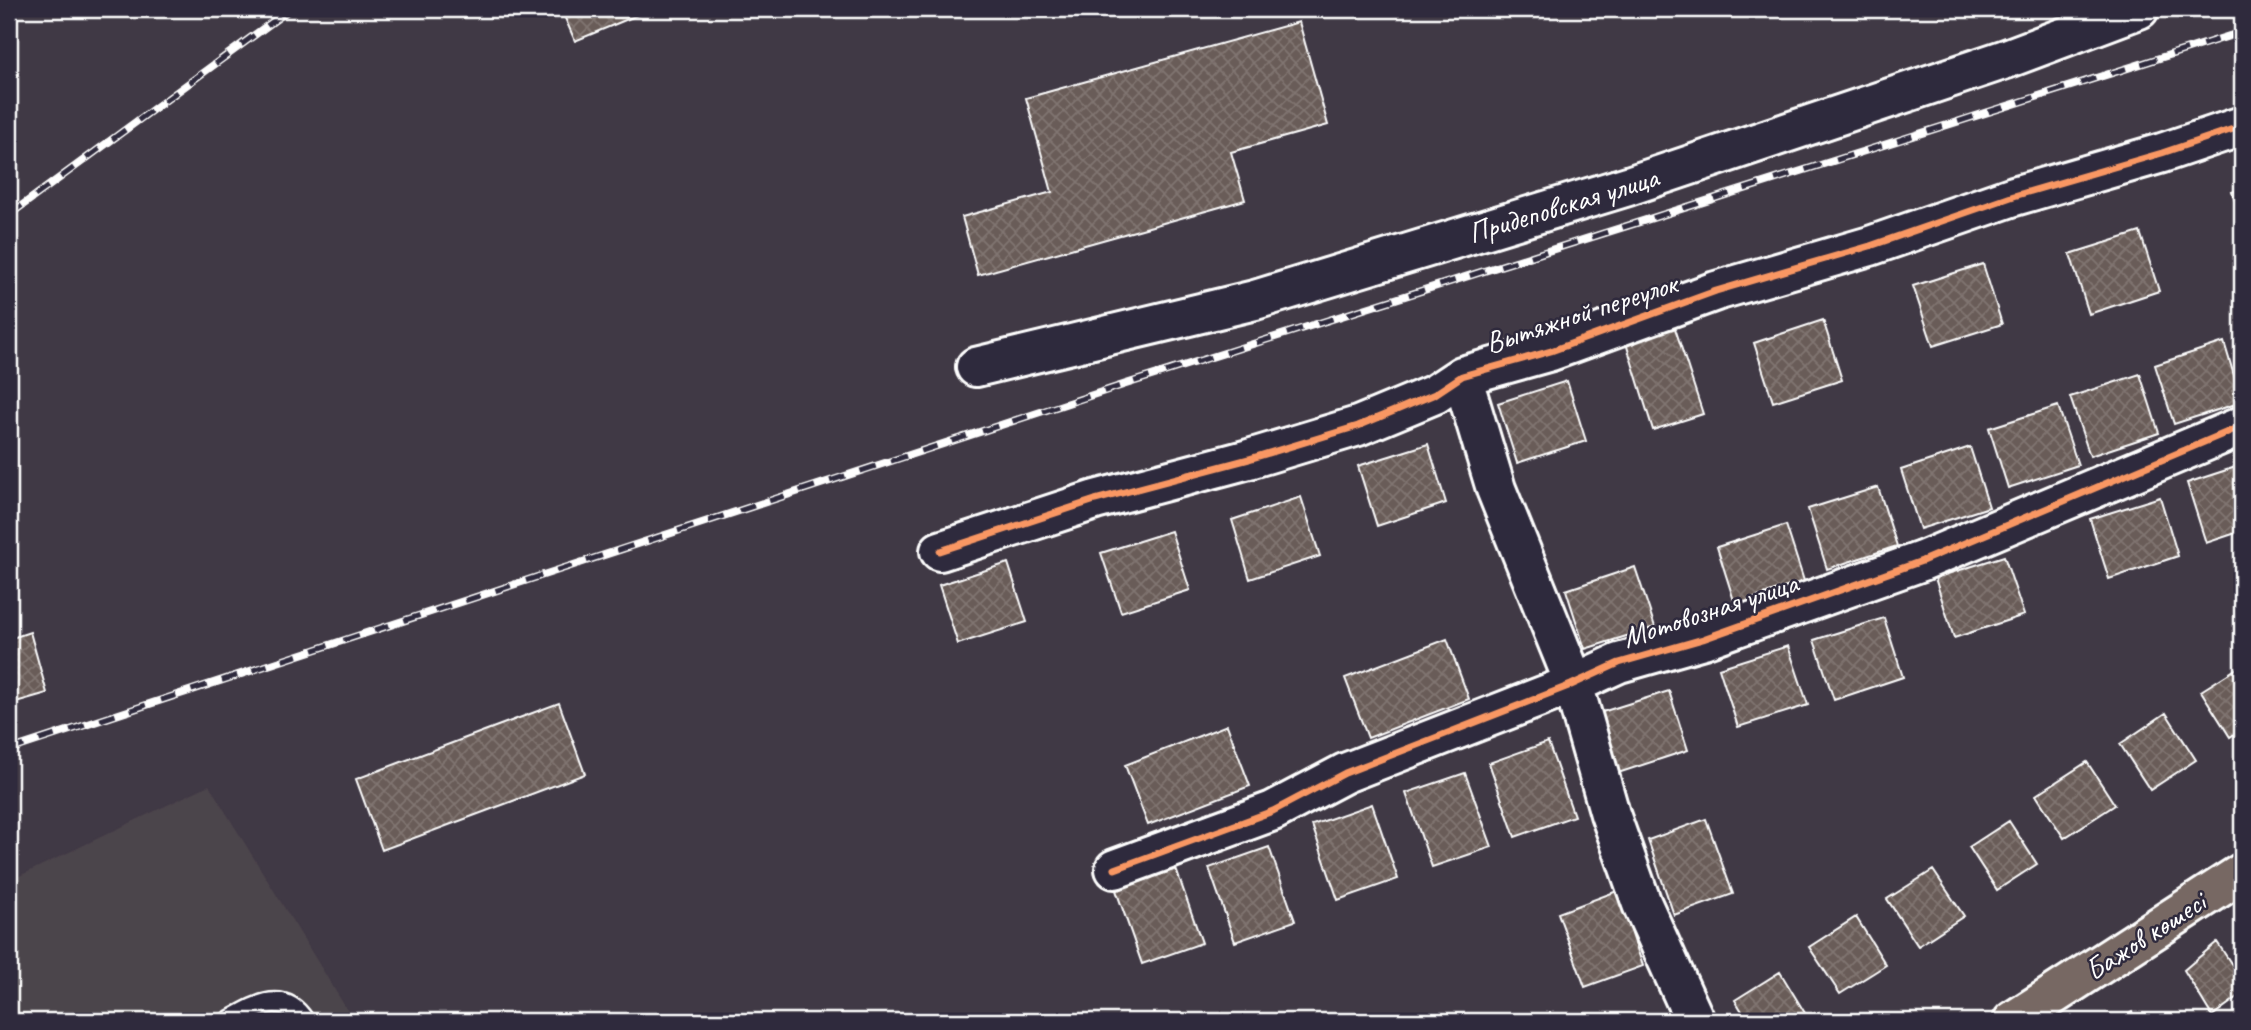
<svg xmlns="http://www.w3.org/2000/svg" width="2251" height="1030" font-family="Caveat,sans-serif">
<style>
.built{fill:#4c444b}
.building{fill:url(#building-cross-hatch);stroke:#fff;stroke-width:2}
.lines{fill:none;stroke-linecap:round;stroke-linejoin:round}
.lane-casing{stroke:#fff;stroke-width:24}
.street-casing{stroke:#fff;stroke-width:44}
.primary-casing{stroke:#fff;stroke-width:44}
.lane{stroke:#2f2a3d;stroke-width:19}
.street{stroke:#2f2a3d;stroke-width:38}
.primary{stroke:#776864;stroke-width:38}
.rail-casing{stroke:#fff;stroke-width:8}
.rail{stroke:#2f2a3d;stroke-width:5;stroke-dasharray:16;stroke-linecap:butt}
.cycleway-casing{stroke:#2f2a3d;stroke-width:11}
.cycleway{stroke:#f99763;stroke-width:7}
.labels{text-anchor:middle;stroke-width:5;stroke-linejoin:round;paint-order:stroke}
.street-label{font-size:30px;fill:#fff;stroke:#2f2a3d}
</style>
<defs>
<pattern id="building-cross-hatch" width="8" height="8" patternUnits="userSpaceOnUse" patternTransform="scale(1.75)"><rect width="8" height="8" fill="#695c58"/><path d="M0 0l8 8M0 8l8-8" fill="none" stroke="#807471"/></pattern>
</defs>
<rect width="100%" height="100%" fill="#403945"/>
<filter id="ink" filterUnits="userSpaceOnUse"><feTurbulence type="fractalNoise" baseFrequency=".0143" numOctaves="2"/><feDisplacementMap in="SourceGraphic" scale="14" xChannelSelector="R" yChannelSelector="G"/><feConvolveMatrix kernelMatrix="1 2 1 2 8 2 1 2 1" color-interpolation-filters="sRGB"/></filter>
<g filter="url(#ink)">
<path class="built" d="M 209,785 L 354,1021 L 9,1021 L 9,881 Z"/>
<path class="building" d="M 561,9 L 652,9 L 575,41 Z
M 1299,22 L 1328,125 L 1231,152 L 1245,200 L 978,275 L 962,217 L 1052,192 L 1026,98 Z
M 2242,189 L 2242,223 L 2232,192 Z
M 2140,232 L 2159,291 L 2089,314 L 2070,254 Z
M 1983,264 L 2002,324 L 1933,346 L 1913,286 Z
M 1823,320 L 1842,380 L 1773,402 L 1754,343 Z
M 1674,325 L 1703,414 L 1653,430 L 1625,340 Z
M 2224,342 L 2242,402 L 2174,424 L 2155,365 Z
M 2140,374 L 2159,433 L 2090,456 L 2070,397 Z
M 1567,381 L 1586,441 L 1517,463 L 1498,403 Z
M 2058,406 L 2078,465 L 2008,488 L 1989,428 Z
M 1428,444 L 1446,503 L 1377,526 L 1358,466 Z
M 1970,447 L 1989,507 L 1920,529 L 1901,470 Z
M 2242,465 L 2242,531 L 2206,543 L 2187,483 Z
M 1878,487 L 1897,546 L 1827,569 L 1808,509 Z
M 1301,497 L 1320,556 L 1250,579 L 1232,520 Z
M 2160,497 L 2178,556 L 2109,579 L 2090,519 Z
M 1786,525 L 1805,584 L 1736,607 L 1717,547 Z
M 1171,531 L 1190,590 L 1121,612 L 1101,553 Z
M 2004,556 L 2024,615 L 1954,638 L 1935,578 Z
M 1008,563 L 1027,622 L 958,644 L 939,585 Z
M 1635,567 L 1655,627 L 1585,649 L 1566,590 Z
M 1884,618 L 1903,677 L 1834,700 L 1814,640 Z
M 30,632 L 47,693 L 9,704 L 9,639 Z
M 1447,639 L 1469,699 L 1368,738 L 1345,678 Z
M 1788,646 L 1808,705 L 1738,727 L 1719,668 Z
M 2242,665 L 2242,729 L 2230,737 L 2201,691 Z
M 1669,691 L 1688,750 L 1618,773 L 1599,713 Z
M 559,703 L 585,774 L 382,850 L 356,779 Z
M 2166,713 L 2196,760 L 2150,790 L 2120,744 Z
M 1227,725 L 1250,786 L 1148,825 L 1125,765 Z
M 1548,742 L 1574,816 L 1515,837 L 1489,763 Z
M 2087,762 L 2115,805 L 2064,838 L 2036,795 Z
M 1465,773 L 1492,847 L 1432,867 L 1406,793 Z
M 1372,804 L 1398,879 L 1338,900 L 1312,825 Z
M 1706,819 L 1733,894 L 1674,915 L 1648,840 Z
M 2009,821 L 2037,864 L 1997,890 L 1969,847 Z
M 1269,847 L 1295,921 L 1235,942 L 1209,868 Z
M 1176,869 L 1202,943 L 1142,964 L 1116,890 Z
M 1933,870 L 1964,916 L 1918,946 L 1887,899 Z
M 1617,891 L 1643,966 L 1585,987 L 1558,913 Z
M 1856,917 L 1886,965 L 1840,994 L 1809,947 Z
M 2217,942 L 2242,980 L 2242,994 L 2212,1016 L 2184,970 Z
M 1780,972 L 1808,1018 L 1802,1021 L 1748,1021 L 1735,1000 Z
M 2132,1012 L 2138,1021 L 2118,1021 Z"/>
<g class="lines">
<defs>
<path id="lane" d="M 230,1021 C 255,1007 283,988 304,1021"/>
<path id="street" d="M 976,367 L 1255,300 L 1628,186 L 2006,59 L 2139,9
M 1462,376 L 1496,489 L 1569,670 L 1610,814 L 1642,904 L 1695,1021
M 940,551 L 1095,500 L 1249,459 L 1358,426 L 1435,394 L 1462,376 L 1551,351 L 1716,291 L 1870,246 L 2014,196 L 2162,153 L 2242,126
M 1115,869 L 1273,811 L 1345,773 L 1571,685 L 1619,663 L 1703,639 L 1922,561 L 2242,426"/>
<path id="primary" d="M 2013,1021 L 2242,873"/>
</defs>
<use href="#lane" class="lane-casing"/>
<use href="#street" class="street-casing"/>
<use href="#primary" class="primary-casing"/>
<use href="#lane" class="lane"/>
<use href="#street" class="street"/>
<use href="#primary" class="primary"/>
<defs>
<path id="rail" d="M 9,215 L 290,9
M 9,750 L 1126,384 L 2242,32"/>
</defs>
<use href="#rail" class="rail-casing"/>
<use href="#rail" class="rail"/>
<defs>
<path id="cycleway" d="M 940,551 L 1095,500 L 1249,459 L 1358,426 L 1435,394 L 1462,376 L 1551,351 L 1716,291 L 1870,246 L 2014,196 L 2162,153 L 2242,126
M 1115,869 L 1273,811 L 1345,773 L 1571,685 L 1619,663 L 1703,639 L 1922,561 L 2242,426"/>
</defs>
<use href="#cycleway" class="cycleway-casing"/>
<use href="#cycleway" class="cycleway"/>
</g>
</g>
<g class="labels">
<g class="street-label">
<text transform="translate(1563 205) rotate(-17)" y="10">Придеповская улица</text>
<text transform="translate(1581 313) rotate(-18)" y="10">Вытяжной переулок</text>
<text transform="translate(1710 610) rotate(-18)" y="10">Мотовозная улица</text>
<text transform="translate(2145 936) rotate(-33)" y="10">Бажов көшесі</text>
</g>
</g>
<rect width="2251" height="1030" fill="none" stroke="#2f2a3d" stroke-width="35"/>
<rect x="18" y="18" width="2216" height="995" fill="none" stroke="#fff" stroke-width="2.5" filter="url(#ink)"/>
</svg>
